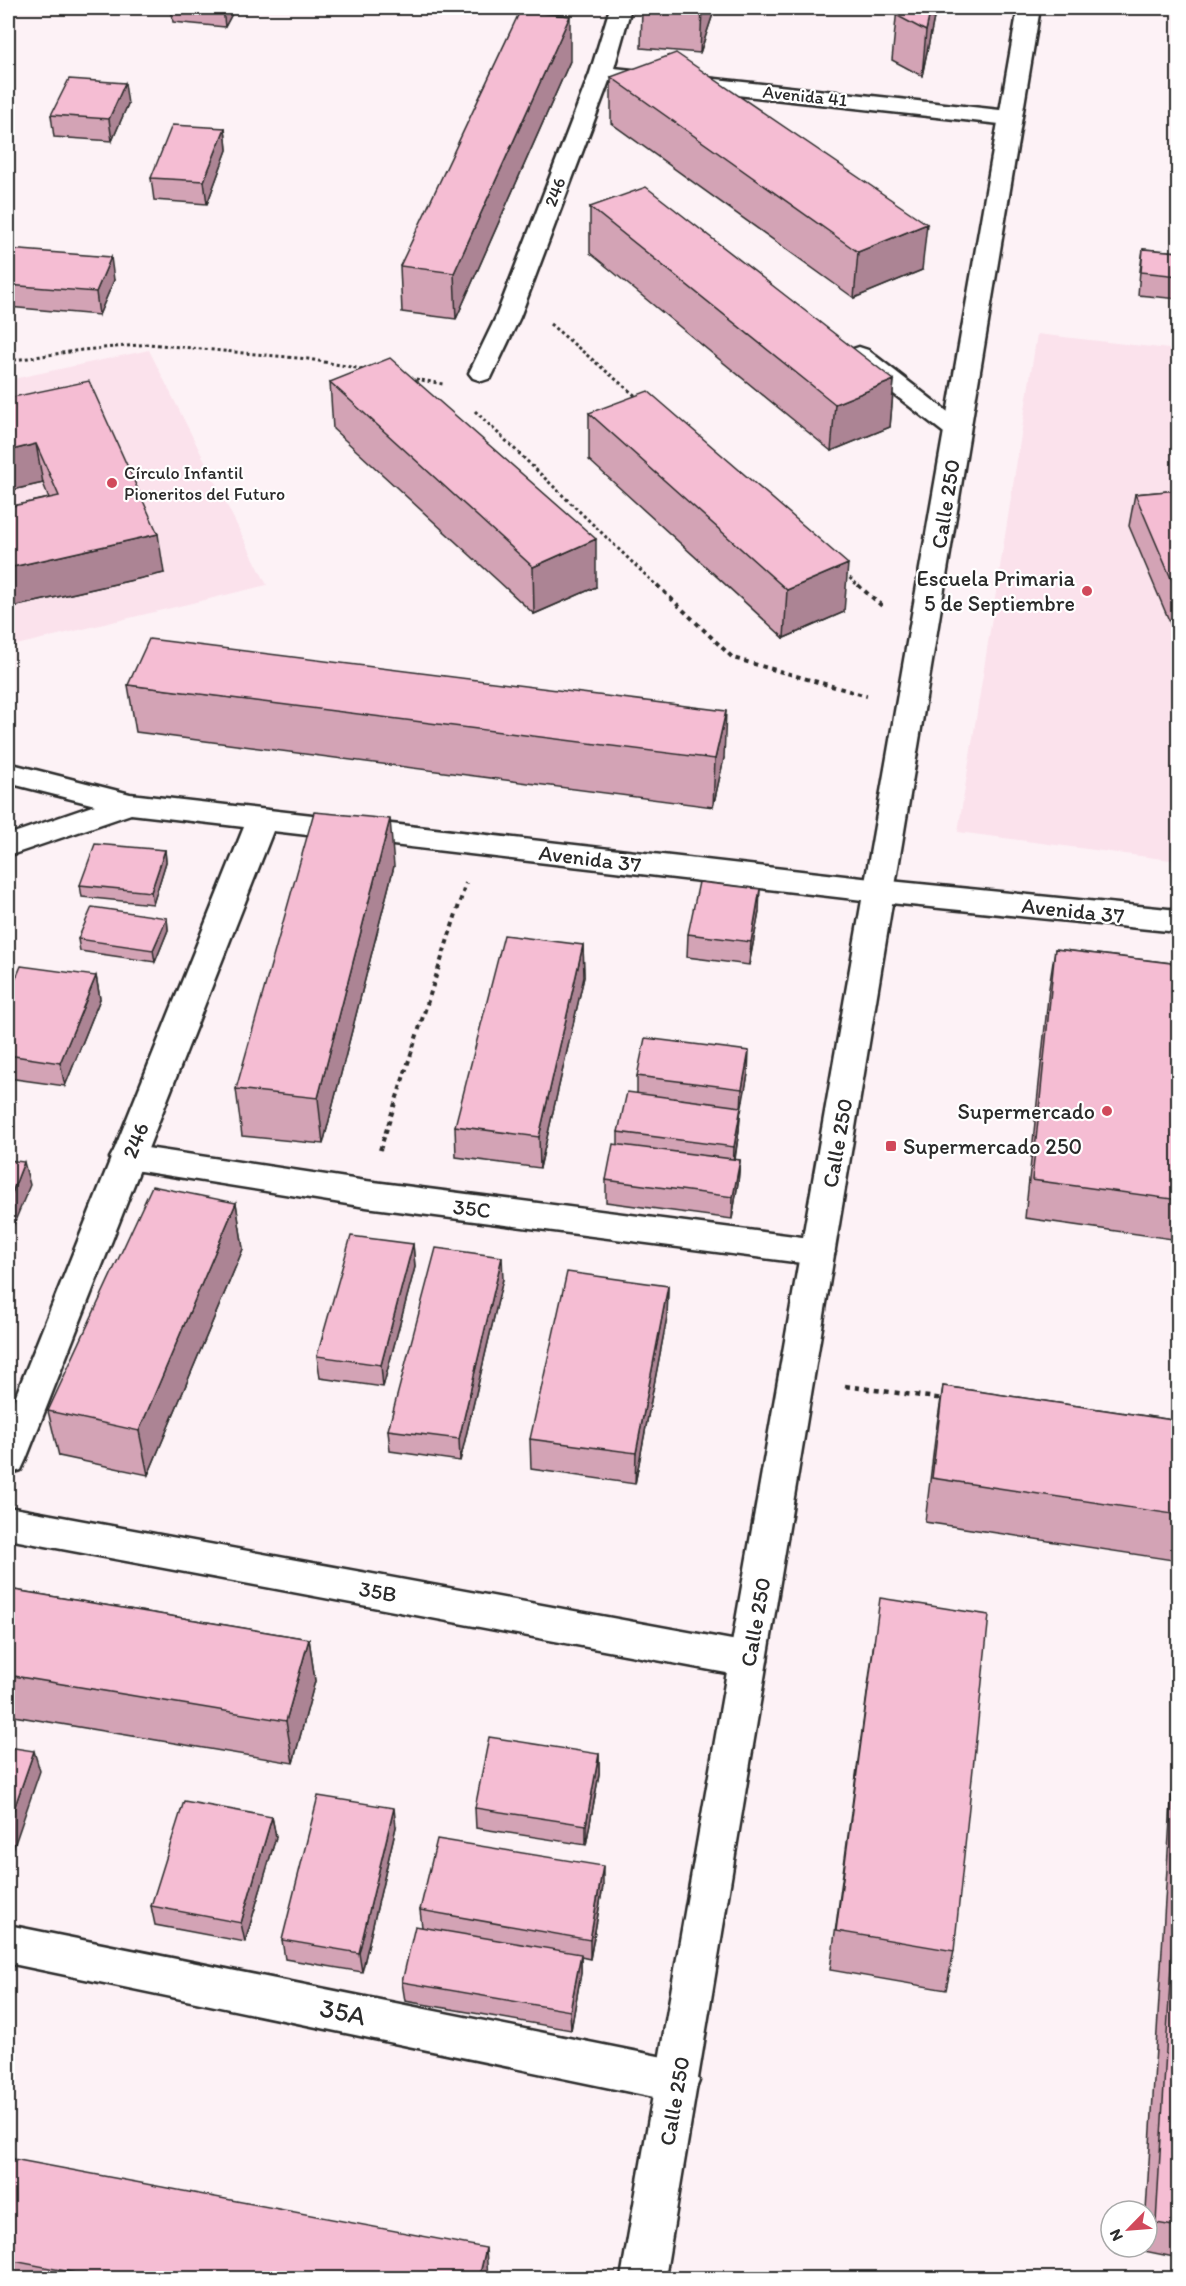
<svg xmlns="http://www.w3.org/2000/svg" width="1186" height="2286" font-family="Itim,sans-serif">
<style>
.built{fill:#fbe2ec}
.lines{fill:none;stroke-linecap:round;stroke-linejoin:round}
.lane-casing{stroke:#2b2b2b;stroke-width:5}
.street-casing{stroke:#2b2b2b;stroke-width:5}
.secondary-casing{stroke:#2b2b2b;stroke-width:5}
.path-far2{stroke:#2b2b2b;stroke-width:3;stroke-dasharray:3 3;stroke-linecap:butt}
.path-far1{stroke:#2b2b2b;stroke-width:4;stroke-dasharray:4.5 4.5;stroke-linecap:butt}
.path{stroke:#2b2b2b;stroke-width:4.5;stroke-dasharray:5 5;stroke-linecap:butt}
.lane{fill:#fff;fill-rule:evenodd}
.street{fill:#fff;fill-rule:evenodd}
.secondary{fill:#fff;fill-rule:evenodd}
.wall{fill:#d3a3b5;stroke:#2b2b2b;stroke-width:1.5}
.shaded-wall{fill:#ac8494;stroke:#2b2b2b;stroke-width:1.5}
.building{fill:#f5bdd3;stroke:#2b2b2b;stroke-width:1.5}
.poi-dot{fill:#d1495b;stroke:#fff;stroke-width:2}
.labels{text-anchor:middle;stroke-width:4.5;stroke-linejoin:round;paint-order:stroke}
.far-street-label{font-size:18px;fill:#2b2b2b;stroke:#fff}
.far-poi-label{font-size:18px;fill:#2b2b2b;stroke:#fff;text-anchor:start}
.street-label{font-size:22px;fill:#2b2b2b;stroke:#fff}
.poi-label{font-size:22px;fill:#2b2b2b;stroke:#fff;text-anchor:end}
.near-street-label{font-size:27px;fill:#2b2b2b;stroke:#fff}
</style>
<rect width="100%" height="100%" fill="#fdf2f6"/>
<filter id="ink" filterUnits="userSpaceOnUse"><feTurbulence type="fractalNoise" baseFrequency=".0167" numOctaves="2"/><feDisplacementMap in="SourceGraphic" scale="12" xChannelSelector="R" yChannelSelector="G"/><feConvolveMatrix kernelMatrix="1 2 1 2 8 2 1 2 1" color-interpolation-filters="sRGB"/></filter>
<g filter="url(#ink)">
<path class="built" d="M 1037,334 L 1178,350 L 1178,861 L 958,832 Z
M 149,350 L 267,585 L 8,647 L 8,380 Z"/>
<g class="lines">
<defs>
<path id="lane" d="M 859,347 L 868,350 L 966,426 L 970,431 L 966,436 L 957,439 L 948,436 L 850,360 L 846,355 L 850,350 Z
M 127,1145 L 366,1181 L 818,1239 L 830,1243 L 835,1252 L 830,1261 L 818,1265 L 366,1207 L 115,1167 L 110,1158 L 115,1149 Z"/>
<path id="street" d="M 610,8 L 631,8 L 614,68 L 1009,111 L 1017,113 L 1020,118 L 1017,123 L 1009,125 L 609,81 L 520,317 L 491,378 L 482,381 L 473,378 L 469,373 L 496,317 L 590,73 Z
M 8,763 L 130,794 L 880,880 L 1178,910 L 1178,932 L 880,902 L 273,831 L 26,1459 L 21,1470 L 8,1474 L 8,1415 L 244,827 L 131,814 L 8,856 L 8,835 L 95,805 L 8,783 Z
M 8,1507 L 748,1643 L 762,1648 L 767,1660 L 762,1672 L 748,1677 L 8,1539 Z
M 8,1925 L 678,2060 L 693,2066 L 699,2081 L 693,2096 L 678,2102 L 8,1963 Z"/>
<path id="secondary" d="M 1018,8 L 1040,8 L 665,2278 L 621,2278 Z"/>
</defs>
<use href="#lane" class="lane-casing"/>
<use href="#street" class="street-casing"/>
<use href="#secondary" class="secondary-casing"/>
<path class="path-far2" d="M 550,324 L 638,398
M 8,361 L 82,350 L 149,344 L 308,359 L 367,370
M 410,378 L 443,384
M 475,411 L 658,587
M 845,574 L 860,587"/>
<path class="path-far1" d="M 657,585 L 733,658 L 867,696
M 858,585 L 882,606
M 380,1150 L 466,883"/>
<path class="path" d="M 845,1386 L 944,1399"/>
<use href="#lane" class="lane"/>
<use href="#street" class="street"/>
<use href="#secondary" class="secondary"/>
</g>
<path class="wall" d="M 171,8 L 235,8 L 225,27 L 173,22 Z
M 642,8 L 715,8 L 700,53 L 641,48 Z
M 897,8 L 936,8 L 922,76 L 892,60 Z
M 570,61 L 456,319 L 402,312 L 400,266 Z
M 611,77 L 922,270 L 854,298 L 611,123 Z
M 128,104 L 112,141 L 54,137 L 51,115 Z
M 225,128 L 227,150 L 207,204 L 154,200 L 151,178 Z
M 590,207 L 894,380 L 890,427 L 831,451 L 590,253 Z
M 8,249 L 114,280 L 99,315 L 8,307 Z
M 1143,249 L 1179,252 L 1179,299 L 1138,295 L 1140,271 Z
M 330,382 L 596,587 L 534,614 L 333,429 Z
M 8,398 L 164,573 L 8,608 L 8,507 L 49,498 L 43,483 L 8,491 Z
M 589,413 L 844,612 L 784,638 L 589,460 Z
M 1179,490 L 1179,644 L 1129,526 L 1135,494 Z
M 128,685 L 724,758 L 713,807 L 136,732 Z
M 165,850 L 166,862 L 153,904 L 82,897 L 80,885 Z
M 394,866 L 323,1144 L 242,1136 L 236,1089 Z
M 759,912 L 749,965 L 687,957 L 688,934 Z
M 167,918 L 168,930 L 155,962 L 80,951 L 78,939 Z
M 583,945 L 584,977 L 540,1168 L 456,1157 L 455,1126 Z
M 1055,949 L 1179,964 L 1179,1240 L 1025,1218 L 1049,988 Z
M 96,976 L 100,999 L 65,1086 L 8,1078 L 8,997 Z
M 748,1074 L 740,1112 L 739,1130 L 735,1160 L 740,1160 L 738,1183 L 732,1219 L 606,1202 L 606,1180 L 618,1145 L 618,1132 L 637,1094 L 637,1076 Z
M 236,1203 L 243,1249 L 148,1475 L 59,1456 L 48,1411 Z
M 413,1244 L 415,1267 L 383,1387 L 320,1378 L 317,1356 Z
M 503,1279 L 460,1461 L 390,1451 L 388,1430 Z
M 668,1286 L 667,1317 L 635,1484 L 531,1469 L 530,1439 Z
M 943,1386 L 1179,1421 L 1179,1561 L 925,1522 L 936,1431 Z
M 8,1589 L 309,1639 L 315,1681 L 293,1763 L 8,1715 Z
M 874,1641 L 954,1951 L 946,1990 L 830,1970 Z
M 1179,1700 L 1179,2258 L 1144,2251 L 1144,2247 L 1147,2247 L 1146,2211 L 1177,1705 Z
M 599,1754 L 599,1774 L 586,1845 L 476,1828 L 475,1808 Z
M 272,1817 L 276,1837 L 245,1942 L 155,1925 L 151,1906 Z
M 396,1827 L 362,1972 L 285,1959 L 282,1940 Z
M 603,1886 L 590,1959 L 581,1957 L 581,1973 L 571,2030 L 405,2001 L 402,1982 L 422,1927 L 420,1910 Z
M 8,2158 L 488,2278 L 8,2278 Z"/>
<path class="shaded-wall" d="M 223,8 L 235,8 L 225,27 Z
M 702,8 L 715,8 L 700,53 L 702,9 Z
M 931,8 L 936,8 L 922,76 L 926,31 Z
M 570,16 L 570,61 L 456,319 L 454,273 Z
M 125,83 L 128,104 L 112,141 L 109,119 Z
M 225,128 L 227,150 L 207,204 L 204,181 Z
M 927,224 L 922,270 L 854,298 L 858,252 Z
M 111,257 L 114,280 L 99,315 L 96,292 Z
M 894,380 L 890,427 L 831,451 L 835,404 Z
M 36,444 L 43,483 L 8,491 L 8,451 Z
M 158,534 L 164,573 L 8,608 L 8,568 Z
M 596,539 L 596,587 L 534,614 L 533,567 Z
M 848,564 L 844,612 L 784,638 L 787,590 Z
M 726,711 L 724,758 L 713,807 L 715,759 Z
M 390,819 L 394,866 L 323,1144 L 318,1098 Z
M 165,850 L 166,862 L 153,904 L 151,892 Z
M 760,889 L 759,912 L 749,965 L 751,942 Z
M 167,918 L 168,930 L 155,962 L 153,950 Z
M 583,945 L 584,977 L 540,1168 L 539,1137 Z
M 96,976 L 100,999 L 65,1086 L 60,1063 Z
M 749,1051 L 748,1074 L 741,1112 L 742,1089 Z
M 741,1107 L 739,1130 L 733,1170 L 734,1147 Z
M 740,1160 L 738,1183 L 732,1219 L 733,1197 Z
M 24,1162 L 30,1185 L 8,1238 L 8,1203 Z
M 236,1203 L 243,1249 L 148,1475 L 139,1431 Z
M 413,1244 L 415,1267 L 383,1387 L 381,1365 Z
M 502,1257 L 503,1279 L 460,1461 L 459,1439 Z
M 668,1286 L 667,1317 L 635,1484 L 636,1453 Z
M 309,1639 L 315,1681 L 293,1763 L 286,1721 Z
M 34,1751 L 40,1771 L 8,1864 L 8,1826 Z
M 599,1754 L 599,1774 L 586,1845 L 586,1825 Z
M 394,1808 L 396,1827 L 362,1972 L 359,1953 Z
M 272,1817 L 276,1837 L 245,1942 L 241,1923 Z
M 603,1866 L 603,1886 L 590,1959 L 590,1940 Z
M 581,1954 L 581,1973 L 571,2030 L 570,2011 Z
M 486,2248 L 488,2278 L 479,2278 Z"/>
<path class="building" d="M 897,8 L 931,8 L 926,31 L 896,15 Z
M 520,11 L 570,16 L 454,273 L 400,266 Z
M 676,53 L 927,224 L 858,252 L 611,77 Z
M 69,79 L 125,83 L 109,119 L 51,115 Z
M 172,125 L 225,128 L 204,181 L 151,178 Z
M 646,187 L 894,380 L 835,404 L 590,207 Z
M 8,249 L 111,257 L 96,292 L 8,285 Z
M 1143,249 L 1179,252 L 1179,276 L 1141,272 Z
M 390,358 L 596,539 L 533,567 L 330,382 Z
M 89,381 L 158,534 L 8,568 L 8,507 L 59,496 L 36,444 L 8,451 L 8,398 Z
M 648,391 L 848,564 L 787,590 L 589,413 Z
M 1179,490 L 1179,597 L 1135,494 Z
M 149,639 L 726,711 L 715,759 L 128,685 Z
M 314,812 L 390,819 L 318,1098 L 236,1089 Z
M 95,844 L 165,850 L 151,892 L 80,885 Z
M 699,882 L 760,889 L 751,942 L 688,934 Z
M 92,907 L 167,918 L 153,950 L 78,939 Z
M 504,935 L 583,945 L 539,1137 L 455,1126 Z
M 1055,949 L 1179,964 L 1179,1200 L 1032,1180 Z
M 21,966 L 96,976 L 60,1063 L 8,1055 L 8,997 Z
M 645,1038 L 749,1051 L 742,1089 L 637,1076 Z
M 627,1092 L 741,1107 L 734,1147 L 618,1132 Z
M 613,1144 L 740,1160 L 733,1197 L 606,1180 Z
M 8,1160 L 24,1162 L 8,1203 Z
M 152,1186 L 236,1203 L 139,1431 L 48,1411 Z
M 351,1236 L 413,1244 L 381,1365 L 317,1356 Z
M 436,1248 L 502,1257 L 459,1439 L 388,1430 Z
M 567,1272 L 668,1286 L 636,1453 L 530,1439 Z
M 943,1386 L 1179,1421 L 1179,1515 L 932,1478 Z
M 8,1589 L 309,1639 L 286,1721 L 8,1675 Z
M 880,1598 L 989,1615 L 954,1951 L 836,1931 Z
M 489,1737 L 599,1754 L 586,1825 L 475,1808 Z
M 8,1747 L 34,1751 L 8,1826 Z
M 318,1796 L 394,1808 L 359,1953 L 282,1940 Z
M 184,1801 L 272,1817 L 241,1923 L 151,1906 Z
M 1179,1827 L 1179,2227 L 1156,2223 Z
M 437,1839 L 603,1866 L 590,1940 L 420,1910 Z
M 415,1926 L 581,1954 L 570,2011 L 402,1982 Z
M 8,2158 L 486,2248 L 479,2278 L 102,2278 L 8,2260 Z"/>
</g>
<g class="poi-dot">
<circle cx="112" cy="483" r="6"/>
<circle cx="1087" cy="591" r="6"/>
<circle cx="1107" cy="1111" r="6"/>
<rect x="885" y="1140" width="12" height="12" rx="3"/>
</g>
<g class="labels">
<g class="far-street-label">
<text transform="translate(805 96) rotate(6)" y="6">Avenida 41</text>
<text transform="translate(555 192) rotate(-69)" y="6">246</text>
</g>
<g class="far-poi-label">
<text x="124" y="479">Círculo Infantil<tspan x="124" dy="21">Pioneritos del Futuro</tspan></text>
</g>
<g class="street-label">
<text transform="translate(945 504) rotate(-81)" y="8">Calle 250</text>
<text transform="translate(590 858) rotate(7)" y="8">Avenida 37</text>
<text transform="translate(1073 910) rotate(6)" y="8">Avenida 37</text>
<text transform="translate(135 1140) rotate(-68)" y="8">246</text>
<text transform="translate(837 1143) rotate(-80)" y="8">Calle 250</text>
<text transform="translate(472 1208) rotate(7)" y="8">35C</text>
<text transform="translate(378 1591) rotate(10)" y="8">35B</text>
<text transform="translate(755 1622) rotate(-80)" y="8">Calle 250</text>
<text transform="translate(674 2101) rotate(-80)" y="8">Calle 250</text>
</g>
<g class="poi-label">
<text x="1075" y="586">Escuela Primaria<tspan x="1075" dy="25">5 de Septiembre</tspan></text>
<text x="1095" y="1119">Supermercado</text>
<text x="903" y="1154" text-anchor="start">Supermercado 250</text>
</g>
<g class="near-street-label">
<text transform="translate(343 2012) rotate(12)" y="9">35A</text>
</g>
</g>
<rect width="1186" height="2286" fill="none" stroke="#fff" stroke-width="30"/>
<rect x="15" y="15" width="1156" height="2256" fill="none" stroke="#2b2b2b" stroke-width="2" filter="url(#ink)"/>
<g transform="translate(1129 2229) rotate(245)"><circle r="28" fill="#ffffff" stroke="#aaaaaa" stroke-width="1.5"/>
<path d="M0-4.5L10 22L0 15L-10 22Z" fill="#d1495b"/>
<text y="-9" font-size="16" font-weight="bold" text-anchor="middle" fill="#2b2b2b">N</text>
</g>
</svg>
